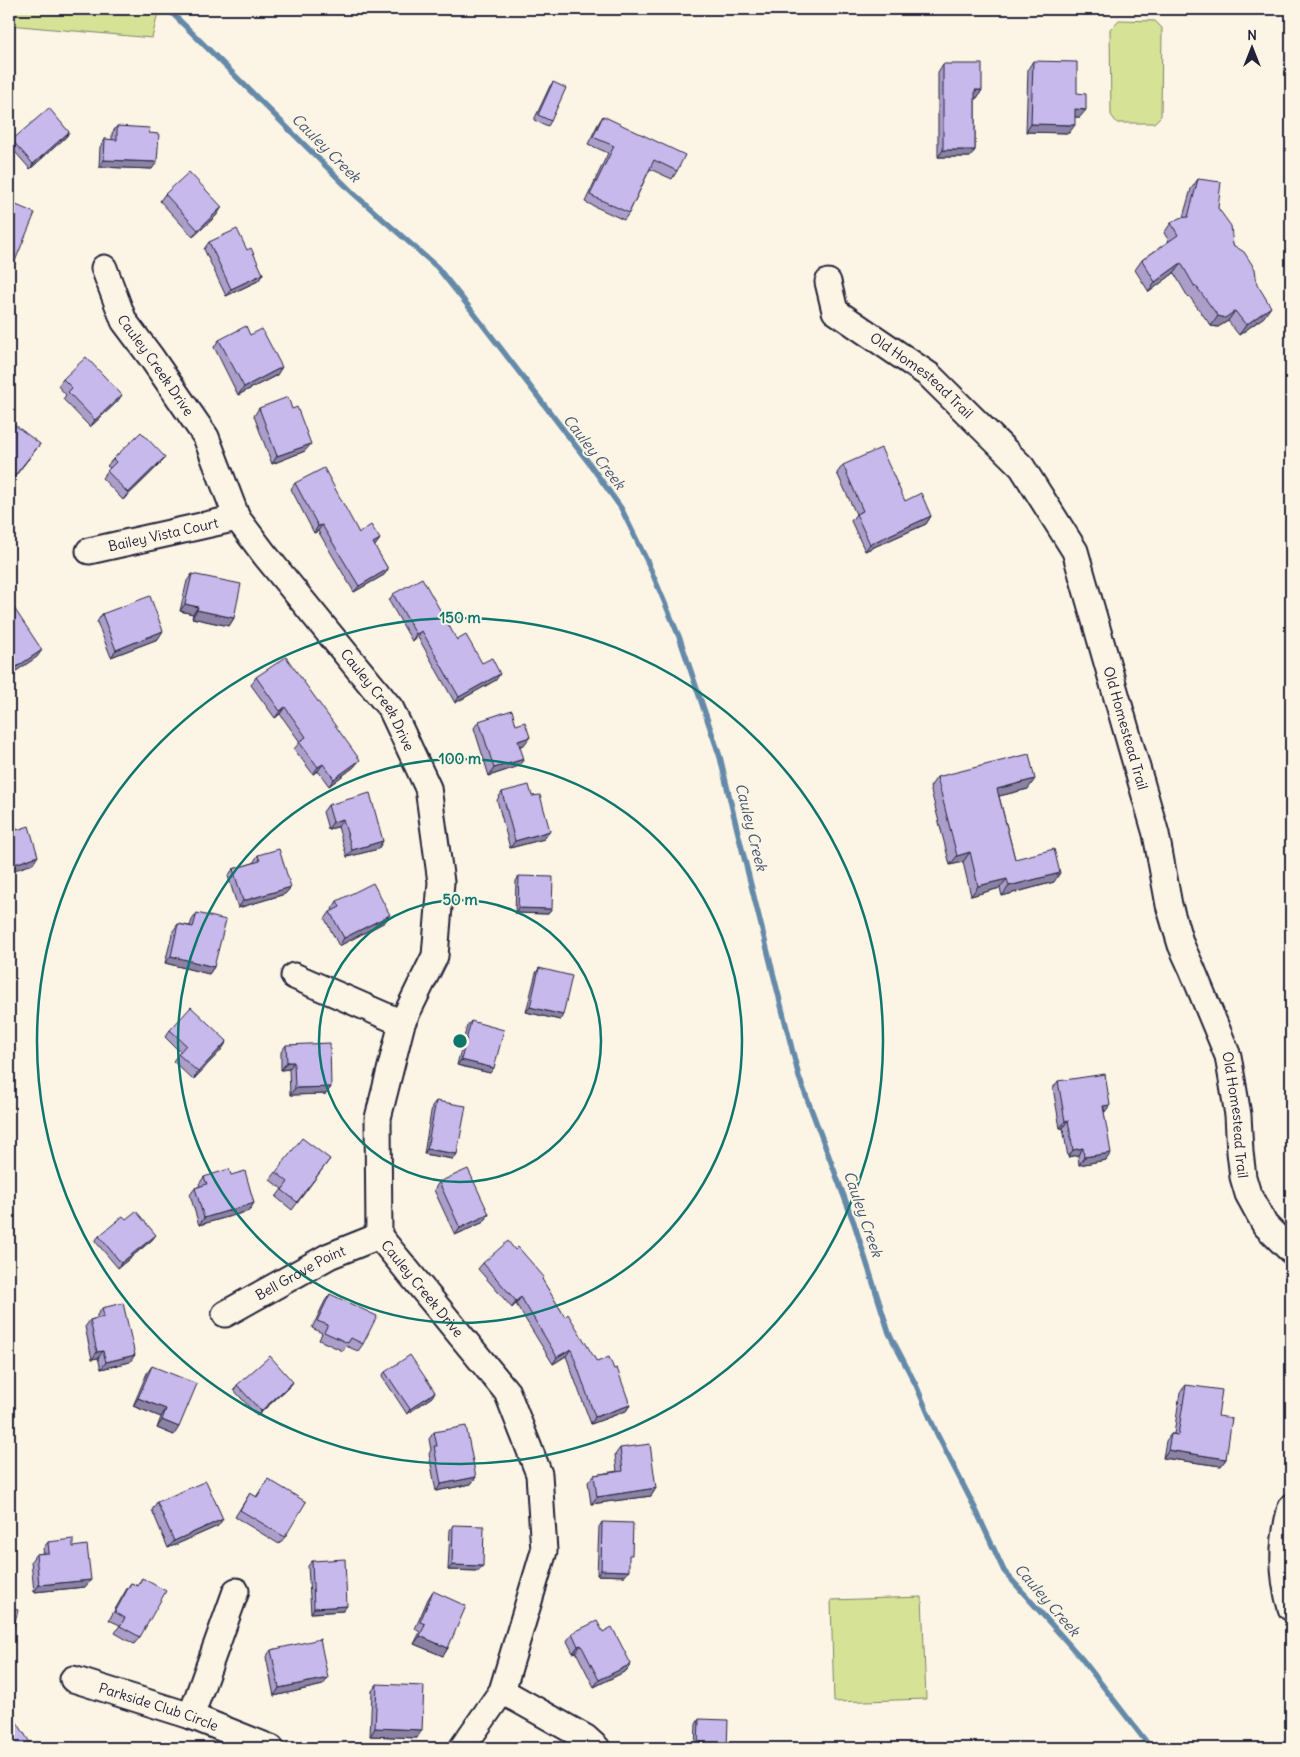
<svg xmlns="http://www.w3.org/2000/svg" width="1300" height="1757" font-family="Delius,sans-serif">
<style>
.green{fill:#d6e396;stroke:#7c8268}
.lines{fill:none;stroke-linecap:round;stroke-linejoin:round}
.stream{stroke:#658aa9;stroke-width:5.5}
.minor-casing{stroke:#22223b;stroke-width:29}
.minor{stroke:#fcf5e5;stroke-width:25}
.wall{fill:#ab9fca;stroke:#22223b}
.shaded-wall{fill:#8b82a4;stroke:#22223b}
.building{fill:#c7b9eb;stroke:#22223b}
.ring{fill:none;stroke:#0f766e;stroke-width:2.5}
.labels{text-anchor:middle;stroke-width:4;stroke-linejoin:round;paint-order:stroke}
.street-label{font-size:14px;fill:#22223b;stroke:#fcf5e5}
.water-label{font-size:15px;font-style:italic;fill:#435672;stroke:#fcf5e5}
.centre{fill:#0f766e;stroke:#fcf5e5;stroke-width:2.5}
.ring-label{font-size:15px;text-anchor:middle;font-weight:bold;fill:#0f766e;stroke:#fcf5e5;stroke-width:4;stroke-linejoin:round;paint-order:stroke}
</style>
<rect width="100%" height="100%" fill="#fcf5e5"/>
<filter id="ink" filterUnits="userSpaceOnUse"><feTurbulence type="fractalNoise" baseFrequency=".02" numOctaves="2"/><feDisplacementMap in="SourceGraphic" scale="10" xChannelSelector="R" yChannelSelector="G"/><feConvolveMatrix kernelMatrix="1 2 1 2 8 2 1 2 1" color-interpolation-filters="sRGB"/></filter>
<g filter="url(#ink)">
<path class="green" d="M 9,9 L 159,9 L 152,38 L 9,25 Z
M 1119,20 L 1155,21 L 1162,28 L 1161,116 L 1154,123 L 1117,123 L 1111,115 L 1110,29 Z
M 922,1597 L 926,1699 L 834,1702 L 831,1600 Z"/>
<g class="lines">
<path class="stream" d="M 168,9 L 353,193 L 437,267 L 469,307 L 589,463 L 621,508 L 648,563 L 680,639 L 720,757 L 737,829 L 799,1077 L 854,1223 L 889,1333 L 916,1385 L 936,1432 L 975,1508 L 1004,1571 L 1082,1659 L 1151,1748"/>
<defs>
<g id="minor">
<path id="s1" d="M 104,268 L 124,321 L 151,357 L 206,437 L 237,518 L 265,555 L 391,709 L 428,788 L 441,882 L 435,956 L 402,1023 L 378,1118 L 379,1236 L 507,1392 L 539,1474 L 544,1551 L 502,1691 L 462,1748"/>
<path id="s2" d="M 828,282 L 835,311 L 929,375 L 1022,467 L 1075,551 L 1156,834 L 1169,905 L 1181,945 L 1192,969 L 1228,1056 L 1238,1115 L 1240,1152 L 1243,1177 L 1248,1194 L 1265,1225 L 1291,1251"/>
<path id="s3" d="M 89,551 L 237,518"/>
<path d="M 294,976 L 402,1023"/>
<path id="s4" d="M 225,1314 L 329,1256 L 379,1236"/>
<path d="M 1291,1507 C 1282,1540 1281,1575 1291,1608"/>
<path id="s5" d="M 73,1679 L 191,1716 L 271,1748"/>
<path d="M 502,1691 L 586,1738 L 597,1748"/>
<path d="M 191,1716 L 236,1591"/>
</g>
</defs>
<use href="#minor" class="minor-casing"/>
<use href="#minor" class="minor"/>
</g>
<path class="wall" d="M 1033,61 L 1077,93 L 1080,117 L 1075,117 L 1069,133 L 1026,132 L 1028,69 Z
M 943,64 L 982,90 L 977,98 L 975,98 L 975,150 L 970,157 L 938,157 L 938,72 Z
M 553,82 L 551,121 L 548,126 L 534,120 L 550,86 Z
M 603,116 L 677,171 L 672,179 L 650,169 L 629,213 L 624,220 L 585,202 L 608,153 L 588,144 L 598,124 Z
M 117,126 L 149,133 L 152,169 L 99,167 L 100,147 L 105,139 L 112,140 L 112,133 Z
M 69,132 L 66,137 L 30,169 L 9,145 L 12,140 Z
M 1198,179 L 1218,208 L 1233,245 L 1257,284 L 1264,317 L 1239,335 L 1228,321 L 1218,327 L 1211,326 L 1189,296 L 1188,297 L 1174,273 L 1149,292 L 1135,270 L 1142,260 L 1169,241 L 1164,233 L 1171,223 L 1183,217 L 1191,189 Z
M 165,194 L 217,215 L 193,237 L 160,201 Z
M 209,242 L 247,250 L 263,274 L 258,281 L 226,296 L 204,249 Z
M 250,335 L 277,375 L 238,395 L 214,347 L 219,340 Z
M 63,379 L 117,402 L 90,427 L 63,399 L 66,395 L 58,386 Z
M 259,408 L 292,409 L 305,451 L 272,464 L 254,416 Z
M 113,459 L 160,464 L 123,500 L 102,478 L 110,468 L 107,466 Z
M 843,465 L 905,501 L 931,516 L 926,524 L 865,551 L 851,521 L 856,514 L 837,473 Z
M 295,483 L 359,533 L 380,539 L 374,546 L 388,569 L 384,575 L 354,592 L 318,531 L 314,533 L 291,489 Z
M 192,574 L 234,618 L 229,626 L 192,618 L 193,614 L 180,611 L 187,581 Z
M 393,594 L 457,640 L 482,663 L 496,680 L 455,703 L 418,637 L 412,641 L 389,601 Z
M 102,614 L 158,639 L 111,657 L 97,622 Z
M 256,677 L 354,767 L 329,786 L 318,771 L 313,774 L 294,749 L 300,742 L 280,714 L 275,718 L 251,685 Z
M 479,721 L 516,725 L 524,745 L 520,746 L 519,766 L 489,776 L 474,728 Z
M 937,777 L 1028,789 L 999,796 L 1015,859 L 1054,882 L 1002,896 L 1000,888 L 971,896 L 963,862 L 950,865 L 930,787 Z
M 502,792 L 532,796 L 550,831 L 544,839 L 510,848 L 497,800 Z
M 328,805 L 383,841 L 378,849 L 347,857 L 338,827 L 328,829 L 323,812 Z
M 258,855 L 291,887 L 285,894 L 238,908 L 228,876 L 233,869 L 253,863 Z
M 519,876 L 552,909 L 548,914 L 515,913 L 516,881 Z
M 337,901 L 385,922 L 339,946 L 325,919 L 330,912 L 333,911 L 332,909 Z
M 197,913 L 214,967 L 209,974 L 165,963 L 173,931 L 178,924 L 190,926 L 192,920 Z
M 539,968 L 560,1020 L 526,1012 L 536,973 Z
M 471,1021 L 490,1073 L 457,1065 L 467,1026 Z
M 170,1030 L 227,1041 L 222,1049 L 193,1080 L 173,1061 L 180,1052 L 165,1037 Z
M 286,1045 L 331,1087 L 326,1094 L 290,1095 L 289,1069 L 281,1070 L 281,1052 Z
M 1058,1081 L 1104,1112 L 1106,1160 L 1079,1165 L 1078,1155 L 1068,1157 L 1063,1128 L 1060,1128 L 1053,1088 Z
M 436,1101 L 457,1154 L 453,1159 L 424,1154 L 432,1106 Z
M 330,1159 L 292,1210 L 276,1197 L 282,1189 L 270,1180 L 276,1172 Z
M 204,1177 L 249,1211 L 199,1225 L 190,1195 L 195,1188 L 200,1186 L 199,1184 Z
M 439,1182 L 489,1214 L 484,1222 L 455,1235 L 434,1190 Z
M 126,1219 L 152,1240 L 118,1268 L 95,1241 L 99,1236 Z
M 515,1250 L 542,1280 L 565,1317 L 597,1362 L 614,1369 L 630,1405 L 626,1411 L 591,1424 L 566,1356 L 553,1364 L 516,1304 L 512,1308 L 478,1269 L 483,1263 Z
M 330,1294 L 363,1344 L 358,1351 L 346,1346 L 343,1351 L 319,1340 L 322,1333 L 312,1328 L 325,1301 Z
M 102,1308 L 130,1362 L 101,1369 L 98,1358 L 92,1359 L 85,1327 L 90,1320 L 97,1318 L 97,1315 Z
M 152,1366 L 174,1435 L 157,1428 L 161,1417 L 133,1406 L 147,1373 Z
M 385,1372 L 432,1397 L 407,1414 L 382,1376 Z
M 293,1382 L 290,1386 L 257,1416 L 234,1390 L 237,1385 Z
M 1186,1385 L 1218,1416 L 1226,1459 L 1221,1466 L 1163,1458 L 1166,1441 L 1171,1434 L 1174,1434 L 1180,1392 Z
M 434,1432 L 476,1477 L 471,1484 L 436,1491 L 429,1454 L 431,1450 L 429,1439 Z
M 620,1448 L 656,1488 L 651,1496 L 591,1504 L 588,1482 L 594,1475 L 617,1471 L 615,1455 Z
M 268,1479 L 285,1537 L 279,1544 L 235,1517 L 250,1493 L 256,1497 Z
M 157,1502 L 218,1526 L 168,1548 L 152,1510 Z
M 602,1522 L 625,1576 L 597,1575 L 599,1527 Z
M 453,1525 L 479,1571 L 448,1570 L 450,1530 Z
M 48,1542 L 73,1547 L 85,1587 L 34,1592 L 31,1561 L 36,1554 L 44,1553 L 43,1549 Z
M 312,1561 L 343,1611 L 311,1613 L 308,1566 Z
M 142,1578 L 140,1637 L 134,1644 L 115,1633 L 120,1625 L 109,1620 L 126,1590 L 131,1583 L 137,1586 Z
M 433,1591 L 448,1648 L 443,1656 L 414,1644 L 420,1632 L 415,1629 L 428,1599 Z
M 603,1632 L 631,1664 L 626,1671 L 594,1687 L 576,1652 L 573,1653 L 567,1641 L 572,1633 Z
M 271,1650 L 323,1685 L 274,1696 L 266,1657 Z
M 377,1684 L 417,1738 L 370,1736 L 372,1691 Z
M 699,1719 L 727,1748 L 695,1748 L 696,1724 Z"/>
<path class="shaded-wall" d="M 975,90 L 982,90 L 977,98 L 970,98 Z
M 1075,109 L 1086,110 L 1080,117 L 1070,117 Z
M 1031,124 L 1075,125 L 1069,133 L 1026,132 Z
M 69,132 L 66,137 L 30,169 L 33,164 Z
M 943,150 L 975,150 L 970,157 L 938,157 Z
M 104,160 L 157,162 L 152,169 L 99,167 Z
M 222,207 L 217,215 L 193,237 L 198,230 Z
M 9,258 L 15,261 L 10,268 L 9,268 Z
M 1181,263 L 1174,273 L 1149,292 L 1155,282 Z
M 263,274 L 258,281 L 226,296 L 231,289 Z
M 1271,307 L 1264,317 L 1239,335 L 1246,325 Z
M 1235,311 L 1228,321 L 1218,327 L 1211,326 L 1218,316 Z
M 282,367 L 277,375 L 238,395 L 244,387 Z
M 122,395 L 117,402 L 90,427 L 95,420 Z
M 40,444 L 34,452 L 9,484 L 9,483 Z
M 311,444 L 305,451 L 272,464 L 277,456 Z
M 165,457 L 160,464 L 123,500 L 128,493 Z
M 931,516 L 926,524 L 865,551 L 870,544 Z
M 322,525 L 318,531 L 314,533 L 318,526 Z
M 380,539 L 375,546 L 369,550 L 373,543 Z
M 388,569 L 384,575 L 354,592 L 359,586 Z
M 185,604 L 198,607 L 193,614 L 180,611 Z
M 197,610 L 234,618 L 229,626 L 192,618 Z
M 163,631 L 158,639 L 111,657 L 116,650 Z
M 422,631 L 418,637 L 412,641 L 416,634 Z
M 42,650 L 37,657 L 9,676 L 9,672 Z
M 500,674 L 496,680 L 455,703 L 459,697 Z
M 285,707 L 280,714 L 275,718 L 280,711 Z
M 530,737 L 524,745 L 513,748 L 518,741 Z
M 524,759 L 519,766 L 489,776 L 494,768 Z
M 360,760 L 354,767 L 329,786 L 334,779 Z
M 323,764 L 318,771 L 313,774 L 318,767 Z
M 1035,779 L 1028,789 L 991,798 L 997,789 Z
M 343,819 L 338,827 L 328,829 L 333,822 Z
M 550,831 L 544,839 L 510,848 L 515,841 Z
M 383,841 L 378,849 L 347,857 L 352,850 Z
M 970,852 L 963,862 L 950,865 L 957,856 Z
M 38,856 L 33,864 L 9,872 L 9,866 Z
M 1060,873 L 1054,882 L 1002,896 L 1009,886 Z
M 1007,879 L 1000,888 L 971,896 L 978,886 Z
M 291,887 L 285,894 L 238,908 L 243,901 Z
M 518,908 L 552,909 L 548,914 L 515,913 Z
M 390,915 L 385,922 L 339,946 L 344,938 Z
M 171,956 L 214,967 L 209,974 L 165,963 Z
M 530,1007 L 563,1015 L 560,1020 L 526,1012 Z
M 227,1041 L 222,1049 L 193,1080 L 198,1072 Z
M 461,1060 L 494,1068 L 490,1073 L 457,1065 Z
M 287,1062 L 294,1062 L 289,1069 L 281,1070 Z
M 331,1087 L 326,1094 L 290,1095 L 295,1088 Z
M 1110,1105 L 1105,1112 L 1103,1106 Z
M 1068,1120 L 1063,1128 L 1060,1128 L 1065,1121 Z
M 1083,1148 L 1078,1155 L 1068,1157 L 1073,1150 Z
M 427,1149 L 457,1154 L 453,1159 L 424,1154 Z
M 1111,1153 L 1106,1160 L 1079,1165 L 1084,1157 Z
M 254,1203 L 249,1211 L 199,1225 L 204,1218 Z
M 489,1214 L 484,1222 L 455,1235 L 460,1228 Z
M 156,1235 L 152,1240 L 118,1268 L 121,1263 Z
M 521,1297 L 516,1304 L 512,1308 L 516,1301 Z
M 571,1349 L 566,1356 L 553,1364 L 557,1357 Z
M 103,1351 L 98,1358 L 92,1359 L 97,1352 Z
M 135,1355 L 130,1362 L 101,1369 L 106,1362 Z
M 293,1382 L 290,1386 L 257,1416 L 261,1411 Z
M 435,1392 L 432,1397 L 407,1414 L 410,1409 Z
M 138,1398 L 166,1409 L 161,1417 L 133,1406 Z
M 630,1405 L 626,1411 L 591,1424 L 595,1417 Z
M 162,1420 L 179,1427 L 174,1435 L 157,1428 Z
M 1168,1450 L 1226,1459 L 1221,1466 L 1163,1458 Z
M 476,1477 L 471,1484 L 436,1491 L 441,1484 Z
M 656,1488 L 651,1496 L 591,1504 L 597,1497 Z
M 223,1519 L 218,1526 L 168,1548 L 174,1541 Z
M 452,1565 L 483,1566 L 479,1571 L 448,1570 Z
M 601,1570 L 629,1571 L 625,1576 L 597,1575 Z
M 91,1580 L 85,1587 L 34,1592 L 39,1585 Z
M 347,1606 L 343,1611 L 311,1613 L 314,1608 Z
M 420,1636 L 448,1648 L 443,1656 L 414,1644 Z
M 581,1645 L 576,1652 L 573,1653 L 578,1646 Z
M 631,1664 L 626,1671 L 594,1687 L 599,1680 Z
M 328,1678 L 323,1685 L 274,1696 L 279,1688 Z
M 375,1728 L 422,1730 L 417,1738 L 370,1736 Z"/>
<path class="building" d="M 1033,61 L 1077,62 L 1077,93 L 1086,94 L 1086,110 L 1075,109 L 1075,125 L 1031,124 Z
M 943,64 L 982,64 L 982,90 L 975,90 L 975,150 L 943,150 Z
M 553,82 L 566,88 L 551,121 L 538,115 Z
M 49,108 L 69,132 L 33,164 L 12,140 Z
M 603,116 L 685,155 L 677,171 L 654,160 L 629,213 L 590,195 L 614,146 L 593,137 Z
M 117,126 L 150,128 L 149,133 L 159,134 L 157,162 L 104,160 L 105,139 L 117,140 Z
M 189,172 L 222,207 L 198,230 L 165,194 Z
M 1198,179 L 1221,182 L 1218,208 L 1231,226 L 1233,245 L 1244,252 L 1255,269 L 1257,284 L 1271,307 L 1246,325 L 1235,311 L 1225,318 L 1218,316 L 1196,286 L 1195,287 L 1181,263 L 1155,282 L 1142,260 L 1178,235 L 1171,223 L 1179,218 L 1188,217 Z
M 9,202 L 35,213 L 15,261 L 9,258 Z
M 237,229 L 247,250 L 251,248 L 263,274 L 231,289 L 209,242 Z
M 246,326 L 250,335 L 262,329 L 282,367 L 244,387 L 219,340 Z
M 86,357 L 122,395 L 95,420 L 68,392 L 72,388 L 63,379 Z
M 288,397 L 292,409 L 297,407 L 311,444 L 277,456 L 259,408 Z
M 11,422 L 40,444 L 9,483 L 9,426 Z
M 141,432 L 165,457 L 128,493 L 107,471 L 116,462 L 113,459 Z
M 881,448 L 905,501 L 921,493 L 931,516 L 870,544 L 856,514 L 863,511 L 843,465 Z
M 324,468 L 359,533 L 371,525 L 380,539 L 373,543 L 388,569 L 359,586 L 322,525 L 318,526 L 295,483 Z
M 192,574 L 241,584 L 234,618 L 197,610 L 198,607 L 185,604 Z
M 422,578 L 457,640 L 466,635 L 482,663 L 492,658 L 500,674 L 459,697 L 422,631 L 416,634 L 393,594 Z
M 150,596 L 163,631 L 116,650 L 102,614 Z
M 12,605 L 42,650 L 9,672 L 9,607 Z
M 286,657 L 360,760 L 334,779 L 323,764 L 318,767 L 299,742 L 306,737 L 285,707 L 280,711 L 256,677 Z
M 512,710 L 516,725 L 525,722 L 530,737 L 518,741 L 524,759 L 494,768 L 479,721 Z
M 1029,754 L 1035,779 L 997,789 L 1015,859 L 1054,849 L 1060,873 L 1009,886 L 1007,879 L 978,886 L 970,852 L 957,856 L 937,777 Z
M 529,785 L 532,796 L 540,795 L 550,831 L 515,841 L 502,792 Z
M 370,793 L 383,841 L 352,850 L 343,819 L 333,822 L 328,805 Z
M 9,804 L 17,830 L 29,826 L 38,856 L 9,866 Z
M 279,849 L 291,887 L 243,901 L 233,869 L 260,861 L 258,855 Z
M 519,876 L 553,877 L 552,909 L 518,908 Z
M 373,883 L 390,915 L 344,938 L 330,912 L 340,907 L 337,901 Z
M 197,913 L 226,920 L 214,967 L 171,956 L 178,924 L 193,927 Z
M 539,968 L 572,976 L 563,1015 L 530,1007 Z
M 191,1007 L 227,1041 L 198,1072 L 178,1054 L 186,1045 L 170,1030 Z
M 471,1021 L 504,1030 L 494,1068 L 461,1060 Z
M 330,1043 L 331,1087 L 295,1088 L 294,1062 L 287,1062 L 286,1045 Z
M 1105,1074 L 1110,1105 L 1103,1106 L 1111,1153 L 1084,1157 L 1083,1148 L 1073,1150 L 1068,1120 L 1065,1121 L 1058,1081 Z
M 436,1101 L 466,1106 L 457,1154 L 427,1149 Z
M 302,1138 L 330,1159 L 297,1202 L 282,1190 L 288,1182 L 276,1172 Z
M 229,1169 L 231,1175 L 245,1171 L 254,1203 L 204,1218 L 195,1188 L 207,1184 L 204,1177 Z
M 468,1169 L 489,1214 L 460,1228 L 439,1182 Z
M 136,1211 L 156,1235 L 121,1263 L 99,1236 L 123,1216 L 126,1219 Z
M 508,1241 L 515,1250 L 518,1247 L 544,1277 L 542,1279 L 565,1317 L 568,1314 L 597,1362 L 609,1357 L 614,1369 L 617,1368 L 630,1405 L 595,1417 L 571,1349 L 557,1357 L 521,1297 L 516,1301 L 483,1263 Z
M 330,1294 L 377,1316 L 363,1344 L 351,1338 L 348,1343 L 324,1332 L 328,1325 L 317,1321 Z
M 123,1303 L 135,1355 L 106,1362 L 103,1351 L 97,1352 L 90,1320 L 104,1317 L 102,1308 Z
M 410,1355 L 435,1392 L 410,1409 L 385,1372 Z
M 270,1356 L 293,1382 L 261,1411 L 237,1385 Z
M 152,1366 L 197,1384 L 179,1427 L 162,1420 L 166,1409 L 138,1398 Z
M 1186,1385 L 1222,1390 L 1218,1416 L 1232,1418 L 1226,1459 L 1168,1450 L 1171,1434 L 1178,1435 Z
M 466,1426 L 476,1477 L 441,1484 L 434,1446 L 437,1446 L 434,1432 Z
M 650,1444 L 656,1488 L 597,1497 L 594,1475 L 623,1471 L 620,1448 Z
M 268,1479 L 306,1502 L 285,1537 L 240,1510 L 250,1493 L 257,1497 Z
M 206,1481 L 223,1519 L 174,1541 L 157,1502 Z
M 602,1522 L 633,1523 L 632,1555 L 629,1555 L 629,1571 L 601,1570 Z
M 453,1525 L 484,1526 L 483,1566 L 452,1565 Z
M 73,1539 L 73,1547 L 87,1545 L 91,1580 L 39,1585 L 36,1554 L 49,1553 L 48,1542 Z
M 345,1559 L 347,1606 L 314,1608 L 312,1561 Z
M 142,1578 L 166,1591 L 140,1637 L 120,1626 L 125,1618 L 115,1612 L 131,1583 L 138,1586 Z
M 433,1591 L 466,1606 L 448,1648 L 420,1636 L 425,1624 L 420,1622 Z
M 9,1607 L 18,1610 L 9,1645 Z
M 597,1621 L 603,1632 L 612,1627 L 631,1664 L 599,1680 L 581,1645 L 578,1646 L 572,1633 Z
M 320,1639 L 328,1678 L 279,1688 L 271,1650 Z
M 377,1684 L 424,1686 L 422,1730 L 375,1728 Z
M 9,1710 L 31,1744 L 24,1748 L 9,1748 Z
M 699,1719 L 728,1720 L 727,1748 L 698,1748 Z
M 66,1746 L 77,1748 L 65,1748 Z"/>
</g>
<g class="ring">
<circle cx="460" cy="1041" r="141"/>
<circle cx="460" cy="1041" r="282"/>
<circle cx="460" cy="1041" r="423"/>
</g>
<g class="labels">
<g class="street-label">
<text dy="5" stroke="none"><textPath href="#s1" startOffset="111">Cauley Creek Drive</textPath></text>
<text dy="5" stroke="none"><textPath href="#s2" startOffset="138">Old Homestead Trail</textPath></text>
<text dy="5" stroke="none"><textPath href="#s3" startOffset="76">Bailey Vista Court</textPath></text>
<text dy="5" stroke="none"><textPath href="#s1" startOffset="516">Cauley Creek Drive</textPath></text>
<text dy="5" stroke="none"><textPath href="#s2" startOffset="558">Old Homestead Trail</textPath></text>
<text dy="5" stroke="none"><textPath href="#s2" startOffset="962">Old Homestead Trail</textPath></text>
<text dy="5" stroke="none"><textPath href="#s4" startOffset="86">Bell Grove Point</textPath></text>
<text dy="5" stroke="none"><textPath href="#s1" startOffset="1146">Cauley Creek Drive</textPath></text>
<text dy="5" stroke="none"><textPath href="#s5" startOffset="90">Parkside Club Circle</textPath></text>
</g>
<g class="water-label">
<text transform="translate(326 148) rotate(45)" y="5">Cauley Creek</text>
<text transform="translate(594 452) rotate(52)" y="5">Cauley Creek</text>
<text transform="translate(751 827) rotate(76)" y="5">Cauley Creek</text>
<text transform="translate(863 1214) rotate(71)" y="5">Cauley Creek</text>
<text transform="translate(1047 1600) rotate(49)" y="5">Cauley Creek</text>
</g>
</g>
<circle cx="460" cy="1041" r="8" class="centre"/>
<g class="ring-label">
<text x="460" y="623">150 m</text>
<text x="460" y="764">100 m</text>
<text x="460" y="905">50 m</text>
</g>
<rect width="1300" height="1757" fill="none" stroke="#fcf5e5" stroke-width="30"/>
<rect x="15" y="15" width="1270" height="1727" fill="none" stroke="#22223b" stroke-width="2" filter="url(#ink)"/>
<g transform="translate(1252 48)" stroke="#fcf5e5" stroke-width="4" paint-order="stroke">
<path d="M0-4L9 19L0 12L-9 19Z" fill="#22223b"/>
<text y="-8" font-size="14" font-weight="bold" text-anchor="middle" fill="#22223b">N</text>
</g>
</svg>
